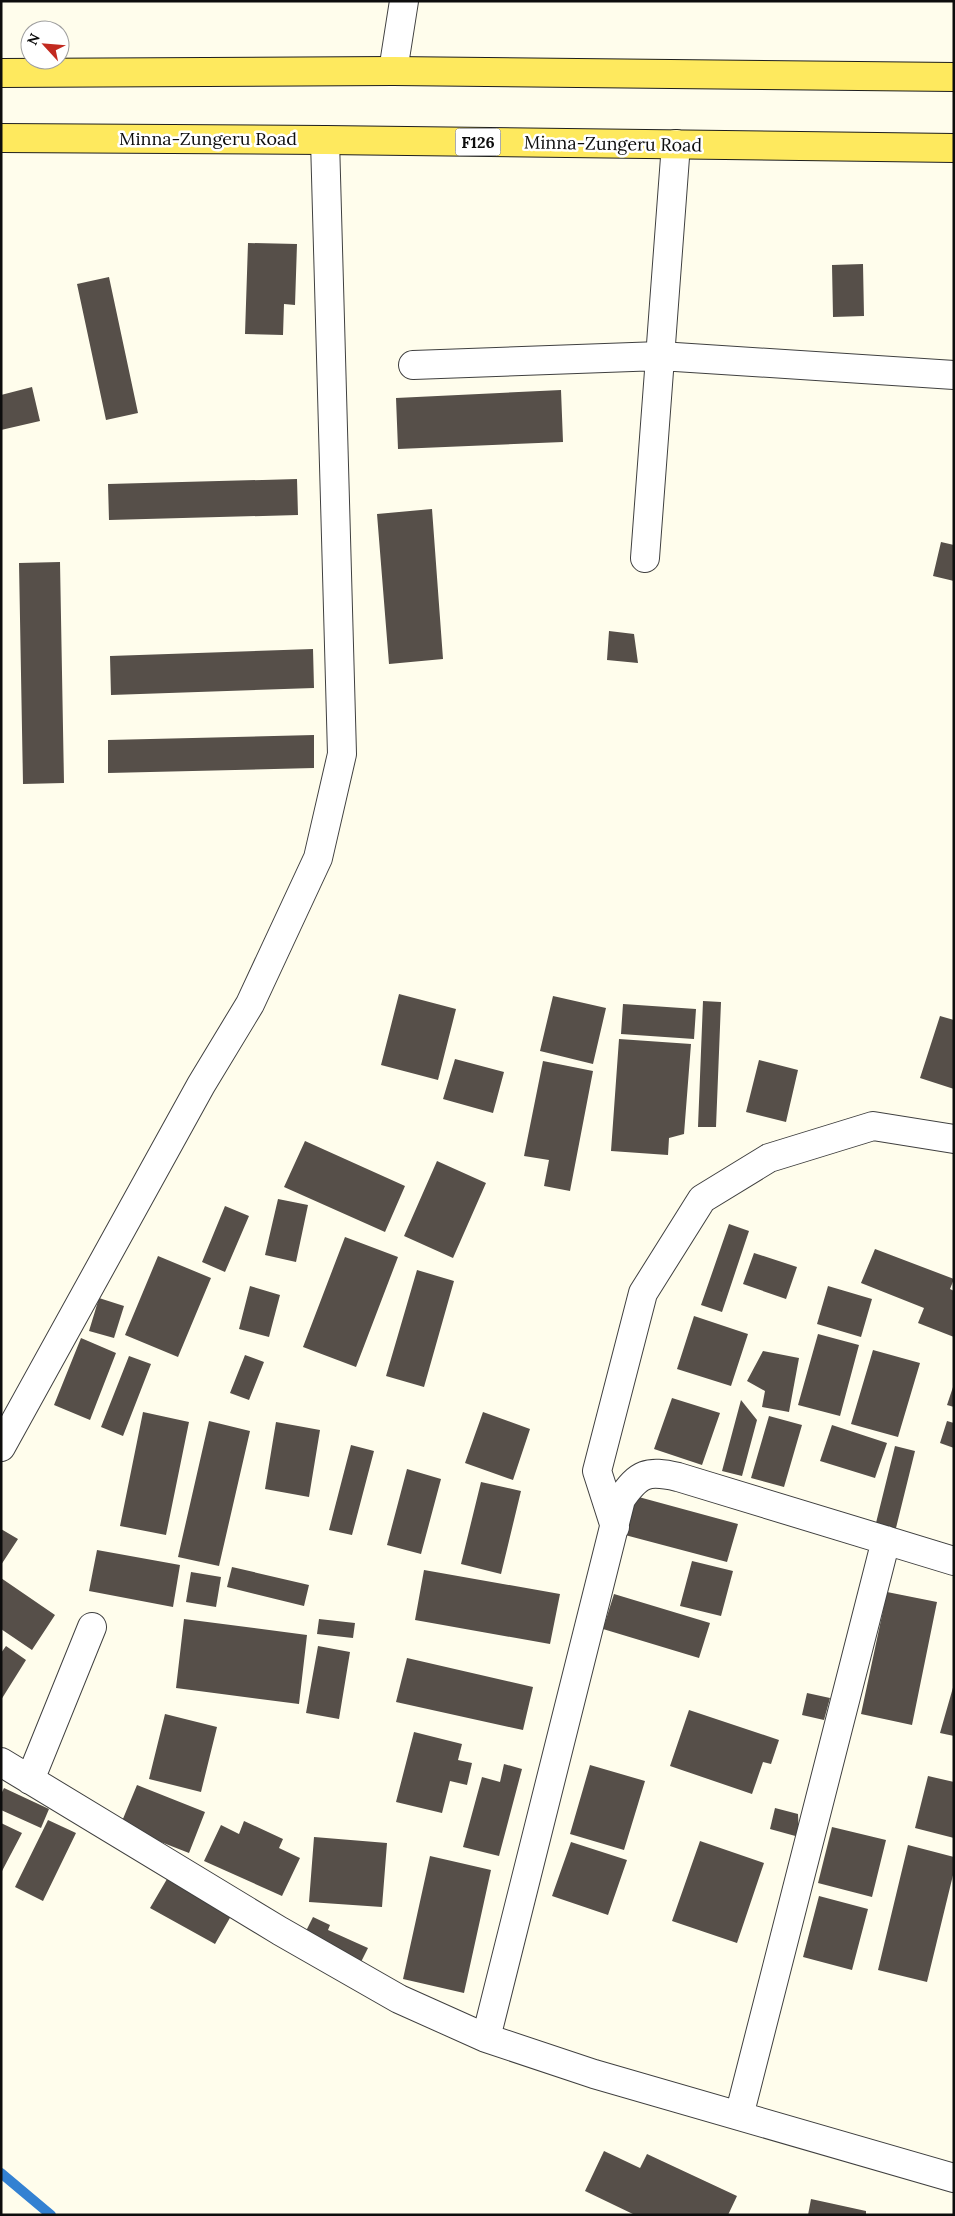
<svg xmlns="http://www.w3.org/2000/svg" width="955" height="2216" font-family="Lora,serif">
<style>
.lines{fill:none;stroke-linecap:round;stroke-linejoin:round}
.stream{stroke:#3381d2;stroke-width:10}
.building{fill:#564f49}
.street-casing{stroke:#404040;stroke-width:30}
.primary-casing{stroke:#1e1e1e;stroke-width:30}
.street{stroke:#fff;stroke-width:28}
.primary{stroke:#fee95e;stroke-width:28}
.labels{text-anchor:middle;stroke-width:5;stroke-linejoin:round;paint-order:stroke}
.shield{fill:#fff;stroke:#565656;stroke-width:1}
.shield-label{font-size:16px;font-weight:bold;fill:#0d0d0d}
.street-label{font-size:18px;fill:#0d0d0d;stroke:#fff}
</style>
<rect width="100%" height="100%" fill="#fffdec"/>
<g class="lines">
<path class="stream" d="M 1,2173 L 51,2215"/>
</g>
<path class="building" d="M 248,243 L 297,244 L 295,305 L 284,304 L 283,335 L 245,334 Z
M 863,264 L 864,316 L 833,317 L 832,265 Z
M 109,277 L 138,413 L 106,420 L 77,284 Z
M 32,387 L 40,421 L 1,430 L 1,395 Z
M 561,390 L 563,442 L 398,449 L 396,398 Z
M 297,479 L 298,515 L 109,520 L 108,484 Z
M 432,509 L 443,659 L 389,664 L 377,514 Z
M 941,542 L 954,545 L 954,581 L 933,576 Z
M 60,562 L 64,783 L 23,784 L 19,563 Z
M 609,631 L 634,634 L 638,663 L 607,660 Z
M 313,649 L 314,688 L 111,695 L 110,656 Z
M 314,735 L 314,768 L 108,773 L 108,740 Z
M 399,994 L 456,1009 L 438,1080 L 381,1065 Z
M 553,996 L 606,1008 L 593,1064 L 540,1051 Z
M 703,1001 L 721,1002 L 716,1127 L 698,1127 Z
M 623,1004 L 696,1009 L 694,1039 L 621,1034 Z
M 940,1016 L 954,1020 L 954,1089 L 920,1078 Z
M 619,1039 L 691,1044 L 684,1134 L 669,1138 L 668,1155 L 611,1151 Z
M 455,1059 L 504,1072 L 493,1113 L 443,1099 Z
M 759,1060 L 798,1070 L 786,1122 L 746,1112 Z
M 543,1061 L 593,1071 L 570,1191 L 544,1186 L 549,1160 L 524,1156 Z
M 305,1141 L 405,1186 L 385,1232 L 284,1187 Z
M 437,1161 L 486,1183 L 453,1258 L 404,1236 Z
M 278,1199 L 308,1205 L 296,1262 L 265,1255 Z
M 225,1206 L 249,1216 L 225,1272 L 202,1262 Z
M 729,1224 L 749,1231 L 722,1312 L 701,1305 Z
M 345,1237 L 398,1257 L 356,1367 L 303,1347 Z
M 875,1249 L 954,1279 L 950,1289 L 954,1291 L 954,1337 L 918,1323 L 924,1308 L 861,1283 Z
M 754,1253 L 797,1267 L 786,1299 L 743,1284 Z
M 158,1256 L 211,1278 L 178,1357 L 125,1335 Z
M 417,1270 L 454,1281 L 424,1387 L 386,1376 Z
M 250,1286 L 280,1295 L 269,1337 L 239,1329 Z
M 828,1286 L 872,1299 L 861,1337 L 817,1324 Z
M 99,1298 L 124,1306 L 114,1338 L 89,1331 Z
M 694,1316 L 748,1334 L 731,1386 L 677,1369 Z
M 818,1334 L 859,1345 L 840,1416 L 798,1405 Z
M 81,1338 L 116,1353 L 90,1420 L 54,1405 Z
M 873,1350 L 920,1363 L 898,1437 L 851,1424 Z
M 763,1351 L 799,1358 L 789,1412 L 762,1407 L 765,1391 L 747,1381 Z
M 245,1355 L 264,1362 L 249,1400 L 230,1393 Z
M 129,1356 L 151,1364 L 123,1436 L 101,1427 Z
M 954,1384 L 954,1407 L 947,1405 Z
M 672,1398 L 720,1413 L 702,1465 L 654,1449 Z
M 741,1400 L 757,1420 L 742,1476 L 722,1471 Z
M 143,1412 L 189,1422 L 166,1535 L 120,1526 Z
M 483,1412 L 530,1429 L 513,1480 L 465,1463 Z
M 769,1416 L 802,1425 L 784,1487 L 751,1478 Z
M 209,1421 L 250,1431 L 219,1566 L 178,1557 Z
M 947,1421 L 954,1423 L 954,1448 L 940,1443 Z
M 276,1422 L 320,1430 L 309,1497 L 265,1489 Z
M 832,1425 L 887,1443 L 875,1478 L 820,1461 Z
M 351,1445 L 374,1451 L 352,1535 L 329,1530 Z
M 895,1446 L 915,1451 L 895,1532 L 875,1527 Z
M 407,1469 L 441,1479 L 421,1554 L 387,1545 Z
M 481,1482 L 521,1491 L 501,1574 L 461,1564 Z
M 635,1496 L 738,1524 L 727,1562 L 625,1535 Z
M 1,1529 L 18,1539 L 1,1565 Z
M 97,1550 L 180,1565 L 173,1607 L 89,1591 Z
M 692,1561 L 733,1571 L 721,1616 L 680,1606 Z
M 232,1567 L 309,1585 L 304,1606 L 227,1587 Z
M 424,1570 L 560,1594 L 550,1644 L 415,1620 Z
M 191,1572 L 221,1577 L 216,1607 L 186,1602 Z
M 1,1578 L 55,1615 L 32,1650 L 1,1629 Z
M 887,1592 L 937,1602 L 912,1725 L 861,1714 Z
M 614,1594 L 710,1623 L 699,1658 L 603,1629 Z
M 184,1619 L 307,1635 L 299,1704 L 176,1688 Z
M 319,1619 L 355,1623 L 353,1638 L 317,1634 Z
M 6,1646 L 26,1660 L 1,1700 L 1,1653 Z
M 318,1646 L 350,1652 L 339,1719 L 306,1713 Z
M 407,1658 L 533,1687 L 523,1730 L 396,1702 Z
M 954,1684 L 954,1736 L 940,1733 Z
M 807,1693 L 830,1698 L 824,1720 L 802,1715 Z
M 689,1710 L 779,1740 L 771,1764 L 763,1762 L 752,1794 L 670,1766 Z
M 165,1714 L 217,1727 L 201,1792 L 149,1779 Z
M 414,1732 L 462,1744 L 458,1760 L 472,1763 L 467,1785 L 450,1781 L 442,1813 L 396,1802 Z
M 504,1764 L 522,1769 L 499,1856 L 463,1847 L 482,1777 L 500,1782 Z
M 590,1765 L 645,1781 L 624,1850 L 570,1834 Z
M 928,1776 L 954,1782 L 954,1838 L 915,1828 Z
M 137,1785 L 205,1812 L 189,1853 L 120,1826 Z
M 4,1788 L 49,1809 L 41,1828 L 1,1810 L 1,1794 Z
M 775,1808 L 798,1814 L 799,1837 L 770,1829 Z
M 48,1820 L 76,1833 L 43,1901 L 15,1887 Z
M 244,1821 L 283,1839 L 279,1848 L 300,1858 L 282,1896 L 204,1861 L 221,1825 L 239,1834 Z
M 1,1823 L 22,1833 L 1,1873 Z
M 832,1827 L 886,1840 L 872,1897 L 818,1883 Z
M 314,1837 L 387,1843 L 382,1907 L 309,1902 Z
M 700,1841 L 764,1863 L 737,1943 L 672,1921 Z
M 571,1842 L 627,1860 L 608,1915 L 552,1896 Z
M 908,1845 L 954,1857 L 954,1871 L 927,1982 L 878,1970 Z
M 430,1856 L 491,1870 L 464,1993 L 403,1979 Z
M 167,1879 L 215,1905 L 235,1909 L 215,1944 L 150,1908 Z
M 819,1896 L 868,1909 L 852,1970 L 803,1957 Z
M 313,1917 L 330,1925 L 328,1930 L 368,1948 L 360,1964 L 303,1937 Z
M 604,2151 L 640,2168 L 647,2154 L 737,2196 L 728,2215 L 635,2215 L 585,2191 Z
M 811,2199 L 866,2211 L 866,2215 L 808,2215 Z"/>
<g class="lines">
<defs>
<path id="street" d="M 393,71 L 404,1
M 413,365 L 660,356 L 954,375
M 645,558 L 676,144
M 1,1447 L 201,1085 L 250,1004 L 318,858 L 342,754 L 325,140
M 615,1527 L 597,1471 L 643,1293 L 702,1199 L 769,1158 L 873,1126 L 954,1139
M 1,1762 L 280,1931 L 399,1999 L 486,2038 L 594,2074 L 954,2178
M 30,1780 L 92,1627
M 486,2038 L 621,1499 C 639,1473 647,1470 678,1477 L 954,1561
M 739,2116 L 886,1540"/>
<path id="primary" d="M 1,73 L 393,71 L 954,77
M 1,138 L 325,140 L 954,148"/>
</defs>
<use href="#street" class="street-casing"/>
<use href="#primary" class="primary-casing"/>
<use href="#street" class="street"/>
<use href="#primary" class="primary"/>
</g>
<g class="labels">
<rect class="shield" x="455.5" y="128.5" width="45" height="27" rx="4"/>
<g class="shield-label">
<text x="478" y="148">F126</text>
</g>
<g class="street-label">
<text x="208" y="145">Minna-Zungeru Road</text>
<text transform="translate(613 144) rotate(1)" y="6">Minna-Zungeru Road</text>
</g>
</g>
<rect width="955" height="2216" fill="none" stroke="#0d0d0d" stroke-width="5"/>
<g transform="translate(45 45) rotate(296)"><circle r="24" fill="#ffffff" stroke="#9e9e9e"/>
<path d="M0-4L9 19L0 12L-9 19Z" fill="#c22a20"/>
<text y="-8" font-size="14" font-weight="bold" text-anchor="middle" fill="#0d0d0d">N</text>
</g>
</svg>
